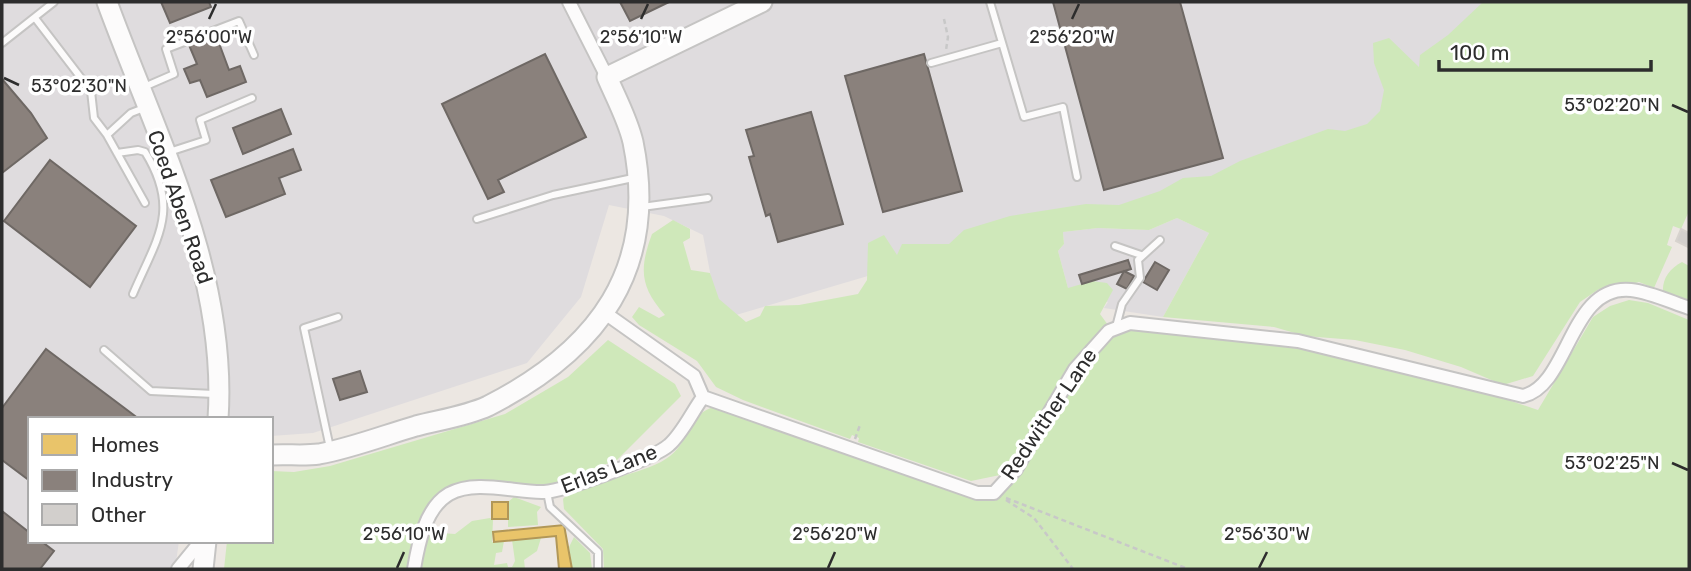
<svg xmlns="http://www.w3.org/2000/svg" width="1691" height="571" font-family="Rubik,sans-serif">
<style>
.industrial{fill:#dfdcde}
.green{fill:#cfe8ba}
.homes{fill:#e9c46a;stroke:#b19758;stroke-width:2}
.industry{fill:#8a817c;stroke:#6e6864;stroke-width:2}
.building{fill:#d2cfcc;stroke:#d7d3ce;stroke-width:2}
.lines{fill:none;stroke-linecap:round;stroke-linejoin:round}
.lane-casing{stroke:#c5c4c3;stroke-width:10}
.street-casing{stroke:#c5c4c3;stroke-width:16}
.secondary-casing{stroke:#c5c4c3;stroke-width:23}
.path{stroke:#c8c8c8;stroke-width:2.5;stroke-dasharray:5 3.5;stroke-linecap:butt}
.lane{stroke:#fcfbfb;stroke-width:6}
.street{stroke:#fcfbfb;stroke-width:12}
.secondary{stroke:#fcfbfb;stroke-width:19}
.ticks{fill:none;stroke:#2d2d2d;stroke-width:2.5}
.labels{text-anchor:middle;stroke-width:7;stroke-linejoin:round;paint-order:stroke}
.street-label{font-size:21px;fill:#2d2d2d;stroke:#fff}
.ticks-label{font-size:18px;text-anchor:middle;fill:#2d2d2d;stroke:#fff;stroke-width:7;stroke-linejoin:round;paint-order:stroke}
</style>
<rect width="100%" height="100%" fill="#ece7e2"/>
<path class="industrial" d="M 2,2 L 1506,2 L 1417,154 L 993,239 L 719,320 L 703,235 L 664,216 L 609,205 L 581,297 L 527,363 L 313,433 L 271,436 L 271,419 L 30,419 L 30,541 L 179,541 L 175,569 L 2,569 Z
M 1177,218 L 1209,233 L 1163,317 L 1104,308 L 1108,302 L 1068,288 L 1058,251 L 1064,244 L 1063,232 L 1098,228 L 1149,230 Z"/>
<path class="green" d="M 1483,2 L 1689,2 L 1689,211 L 1681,229 L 1673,226 L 1667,245 L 1672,247 L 1654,288 L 1639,282 L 1604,292 L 1599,289 L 1580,302 L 1533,376 L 1503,385 L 1461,367 L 1405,350 L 1355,340 L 1305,336 L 1274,327 L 1163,317 L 1209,233 L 1177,218 L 1149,230 L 1098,228 L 1063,232 L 1064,244 L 1058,251 L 1068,288 L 1092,281 L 1107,283 L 1113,290 L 1100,314 L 1108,325 L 1000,475 L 971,481 L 858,442 L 859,438 L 852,435 L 850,439 L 743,400 L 716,387 L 697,361 L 639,325 L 632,317 L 639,307 L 659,318 L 665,315 C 640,287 639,269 652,234 L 673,220 L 690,229 L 690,238 L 683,242 L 691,270 L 710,273 L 719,299 L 746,322 L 760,316 L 765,306 L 799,305 L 858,294 L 867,280 L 868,243 L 884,235 L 897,255 L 902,244 L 949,244 L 964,230 L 1010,216 L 1086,204 L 1119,205 L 1160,191 L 1183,178 L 1211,176 L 1240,161 L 1328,129 L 1345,131 L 1367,124 L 1380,111 L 1384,90 L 1374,63 L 1373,43 L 1389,38 L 1419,67 L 1420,55 L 1448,35 Z
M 1682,262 L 1689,266 L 1689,305 L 1663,293 C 1662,279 1669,269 1682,262 Z
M 1629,300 L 1648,303 L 1689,320 L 1689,569 L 604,569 L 603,549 L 564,509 L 563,499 L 573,488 C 600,480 649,473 670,456 C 692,439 689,408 721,406 L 992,497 L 1079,373 L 1114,334 L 1139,329 L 1317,351 L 1442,378 L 1538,410 L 1593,317 L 1610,306 Z
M 608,340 L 675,384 L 681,396 L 617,460 L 546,486 L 477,483 L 445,489 L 428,509 L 413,538 L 409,569 L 224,569 L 227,541 L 271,541 L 271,471 L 294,472 L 330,466 L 505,414 L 568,377 Z
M 514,497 L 541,507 L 537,512 L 538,525 L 508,527 L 508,502 Z
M 490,518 L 493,520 L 492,542 L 504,541 L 502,552 L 496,553 L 494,565 L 507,563 L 508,567 L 512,567 L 515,561 L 512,540 L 541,538 L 537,551 L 524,560 L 525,569 L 419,569 L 427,532 L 455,534 L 472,521 Z
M 574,537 L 590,553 L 592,569 L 572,569 L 569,547 Z"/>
<path class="homes" d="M 492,502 L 508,502 L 508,519 L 492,519 Z
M 564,525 L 572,569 L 559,569 L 556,536 L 494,542 L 493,532 Z"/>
<path class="industry" d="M 161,2 L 209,2 L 211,7 L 170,23 Z
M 620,2 L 669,2 L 630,21 Z
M 1053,2 L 1180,2 L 1223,158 L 1104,190 Z
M 216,35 L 229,70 L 240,66 L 246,82 L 207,97 L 200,80 L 190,83 L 184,69 L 197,64 L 189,45 Z
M 545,54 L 586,137 L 498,180 L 504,192 L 488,199 L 442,104 Z
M 924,54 L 962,191 L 883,212 L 845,76 Z
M 2,79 L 31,113 L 47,138 L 2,173 Z
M 281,109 L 291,134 L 243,154 L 233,128 Z
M 811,112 L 843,224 L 778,242 L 770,214 L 766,216 L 749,157 L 754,156 L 746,130 Z
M 293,149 L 301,170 L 279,178 L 285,194 L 226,217 L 211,180 Z
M 50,160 L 136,226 L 90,287 L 4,221 Z
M 1128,260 L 1131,269 L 1082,284 L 1079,275 Z
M 1155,262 L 1169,270 L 1157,290 L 1143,282 Z
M 1124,271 L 1134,276 L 1127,289 L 1117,284 Z
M 46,349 L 139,419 L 30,419 L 30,481 L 2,460 L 2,408 Z
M 360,371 L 367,392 L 340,400 L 333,379 Z
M 2,511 L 30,533 L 30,541 L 41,541 L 54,551 L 40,569 L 2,569 Z"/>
<path class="building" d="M 1681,229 L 1689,233 L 1688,247 L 1676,241 Z"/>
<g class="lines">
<defs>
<path id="lane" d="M 990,2 L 1024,117 L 1063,107 L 1077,177
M 35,18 L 91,91 L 94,118 L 107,135
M 2,43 L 54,2
M 931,63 L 1002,43
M 144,87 L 174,74 L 166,49 L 239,21 L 254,55
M 144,108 L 131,113 L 107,135 L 145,203
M 169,152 L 206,140 L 200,120 L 252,98
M 117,153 L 138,150 L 145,152 C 181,210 157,238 133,294
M 642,207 L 708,198
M 477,219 L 553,195 L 633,178
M 1115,246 L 1141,255
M 1116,327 L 1122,304 L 1140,278 L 1138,260 L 1160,240
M 104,350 L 151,391 L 214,394
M 330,448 L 304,328 L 338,317
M 547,492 L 550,507 L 598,552 L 598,569"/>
<path id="street" d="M 569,2 L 607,77
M 605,313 L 694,376 L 703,397 L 977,493 L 994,493 L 1016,469 L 1075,369 L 1109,331 L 1130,323 L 1298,341 L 1523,396 C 1570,385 1569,284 1631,290 C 1650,292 1671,302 1689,308
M 178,569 L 201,541
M 414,569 C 418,545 425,508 449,494 C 476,479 516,493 544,492 C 564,491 655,458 669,445 C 682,434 692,412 703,397"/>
<path id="secondary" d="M 107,2 C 156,136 228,273 218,419
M 271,455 C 287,454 304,456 319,454 C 352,448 385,435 416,426 C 439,420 467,416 488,406 C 598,350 659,269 633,142 C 628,120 616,98 607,77 L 762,2
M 203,569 L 206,541"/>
</defs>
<use href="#lane" class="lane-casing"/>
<use href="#street" class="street-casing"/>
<use href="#secondary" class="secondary-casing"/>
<path class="path" d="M 944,19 L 948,37 L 946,50
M 855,439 L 860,425
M 1006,498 L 1188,569
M 1006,500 L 1034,518 L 1073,569"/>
<use href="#lane" class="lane"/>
<use href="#street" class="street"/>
<use href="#secondary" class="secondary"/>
</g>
<path class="ticks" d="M 209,19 L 216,4M 641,19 L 648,4M 1072,19 L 1079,4M 4,78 L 19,85M 1672,105 L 1688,112M 1672,463 L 1688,470M 397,568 L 404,552M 828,568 L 835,552M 1259,568 L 1267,552"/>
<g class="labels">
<g class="street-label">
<text transform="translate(180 207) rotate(71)" y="7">Coed Aben Road</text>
<text transform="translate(1049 414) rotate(-56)" y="7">Redwither Lane</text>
<text transform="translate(609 469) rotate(-21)" y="7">Erlas Lane</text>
</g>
</g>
<g class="ticks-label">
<text x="641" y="43">2°56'10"W</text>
<text x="209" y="43">2°56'00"W</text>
<text x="1072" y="43">2°56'20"W</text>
<text x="79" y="92">53°02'30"N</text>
<text x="1612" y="111">53°02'20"N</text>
<text x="1612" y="469">53°02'25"N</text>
<text x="404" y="540">2°56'10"W</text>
<text x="835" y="540">2°56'20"W</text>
<text x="1267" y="540">2°56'30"W</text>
</g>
<rect width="1691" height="571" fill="none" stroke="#2d2d2d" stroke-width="7"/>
<rect x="28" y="417" width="245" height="126" fill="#ffffff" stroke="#ababab" stroke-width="2"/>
<rect x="42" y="434" width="35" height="21" fill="#e9c46a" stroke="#ababab" stroke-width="2"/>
<text x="91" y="452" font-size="21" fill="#2d2d2d">Homes</text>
<rect x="42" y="470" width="35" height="21" fill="#8a817c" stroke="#ababab" stroke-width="2"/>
<text x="91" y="487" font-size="21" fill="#2d2d2d">Industry</text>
<rect x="42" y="504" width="35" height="21" fill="#d2cfcc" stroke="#ababab" stroke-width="2"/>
<text x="91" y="522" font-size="21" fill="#2d2d2d">Other</text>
<path d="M1439 60v10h212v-10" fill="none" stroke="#2d2d2d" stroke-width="3.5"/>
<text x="1450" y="60" font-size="21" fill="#2d2d2d" stroke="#ffffff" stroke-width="5" paint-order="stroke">100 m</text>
</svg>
